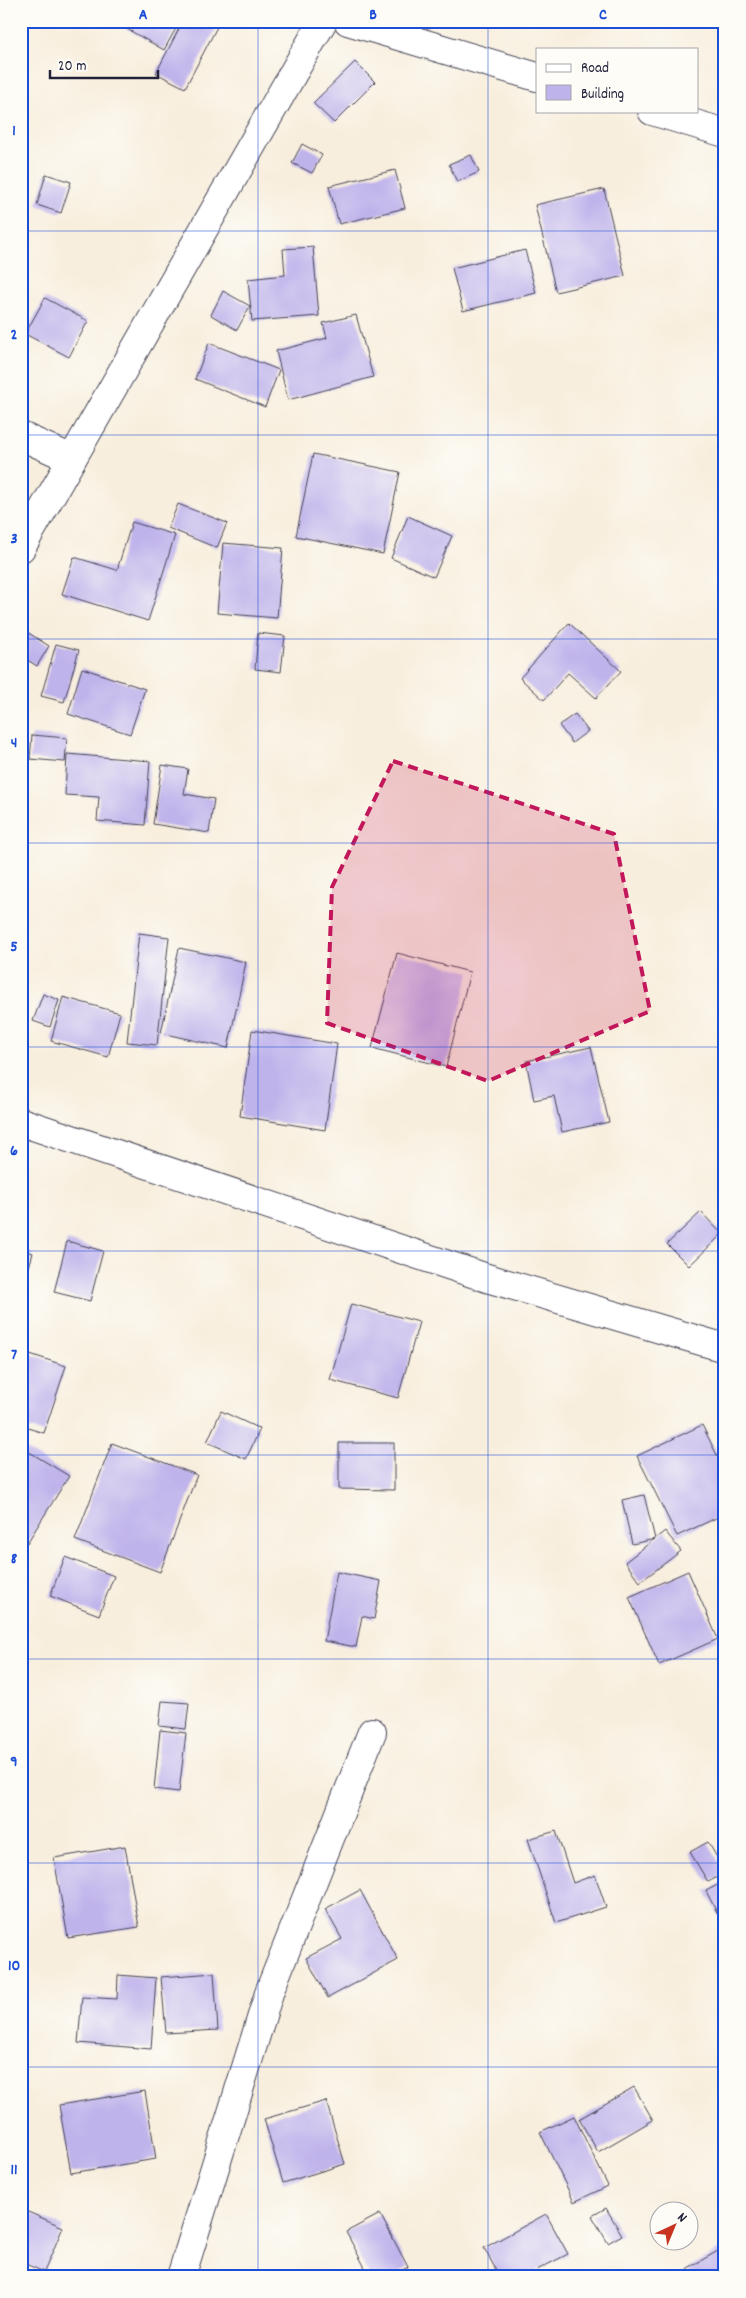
<svg xmlns="http://www.w3.org/2000/svg" width="746" height="2298" font-family="Dekko,sans-serif">
<style>
.building{fill:#bfb3eb}
.lines{fill:none;stroke-linecap:round;stroke-linejoin:round}
.street-casing{stroke:#424153;stroke-width:30}
.secondary-casing{stroke:#424153;stroke-width:30}
.street{stroke:#fff;stroke-width:28}
.secondary{stroke:#fff;stroke-width:28}
.marked{fill:#c2185b;fill-opacity:0.2;stroke:#c2185b;stroke-width:4;stroke-dasharray:10 6;stroke-linejoin:round}
.grid{fill:none;stroke:#1d4ed8;stroke-width:1;stroke-opacity:0.55}
.neatline{fill:none;stroke:#1d4ed8;stroke-width:2}
.grid-label{font-size:16px;text-anchor:middle;font-weight:bold;fill:#1d4ed8}
</style>
<rect width="100%" height="100%" fill="#fdfcf7"/>
<filter id="ink" filterUnits="userSpaceOnUse"><feTurbulence type="fractalNoise" baseFrequency=".02" numOctaves="2"/><feDisplacementMap in="SourceGraphic" scale="10" xChannelSelector="R" yChannelSelector="G"/><feConvolveMatrix kernelMatrix="1 2 1 2 8 2 1 2 1" color-interpolation-filters="sRGB"/></filter>
<filter id="wash" filterUnits="userSpaceOnUse"><feTurbulence type="fractalNoise" baseFrequency=".0096" numOctaves="4" result="noise"/><feDisplacementMap in="SourceGraphic" scale="20" xChannelSelector="R" yChannelSelector="G"/><feGaussianBlur stdDeviation="1.12" result="paint"/><feColorMatrix in="noise" values="0 0 0 0 0 0 0 0 0 0 0 0 0 0 0 0 0 1.4 0 .05"/><feComposite in="paint" operator="in"/></filter>
<g filter="url(#wash)">
<rect width="100%" height="100%" fill="#f8eedd"/>
<g id="blocks">
<path class="building" d="M 113,21 L 180,21 L 164,50 Z
M 183,21 L 212,21 L 218,25 L 185,88 L 156,73 Z
M 355,62 L 375,82 L 334,123 L 313,103 Z
M 302,144 L 322,155 L 312,173 L 292,163 Z
M 471,155 L 479,172 L 457,182 L 449,164 Z
M 395,170 L 405,208 L 339,224 L 329,186 Z
M 46,174 L 71,182 L 61,213 L 37,205 Z
M 604,189 L 625,276 L 556,292 L 535,205 Z
M 313,247 L 319,316 L 252,321 L 248,279 L 285,275 L 283,249 Z
M 525,250 L 536,293 L 463,311 L 452,268 Z
M 223,291 L 250,306 L 237,330 L 211,315 Z
M 45,298 L 88,321 L 69,357 L 25,334 Z
M 356,315 L 373,377 L 288,400 L 276,351 L 327,338 L 323,323 Z
M 209,343 L 279,370 L 265,407 L 195,379 Z
M 313,454 L 400,472 L 383,554 L 296,536 Z
M 178,504 L 227,523 L 217,548 L 168,528 Z
M 408,516 L 452,536 L 434,577 L 391,558 Z
M 132,522 L 175,535 L 148,621 L 62,594 L 74,557 L 117,570 Z
M 223,543 L 283,548 L 277,618 L 217,613 Z
M 569,623 L 621,671 L 596,698 L 568,673 L 544,700 L 520,678 Z
M 27,632 L 49,646 L 37,666 L 21,656 L 21,642 Z
M 258,633 L 285,636 L 281,672 L 255,669 Z
M 56,644 L 79,650 L 64,702 L 41,696 Z
M 82,668 L 145,689 L 130,734 L 68,714 Z
M 575,714 L 588,731 L 572,743 L 559,725 Z
M 32,735 L 67,738 L 65,762 L 30,759 Z
M 67,754 L 150,761 L 145,825 L 97,821 L 99,797 L 65,795 Z
M 162,765 L 188,769 L 184,794 L 214,799 L 209,833 L 153,824 Z
M 139,933 L 169,937 L 157,1045 L 127,1042 Z
M 179,948 L 246,962 L 228,1048 L 161,1033 Z
M 397,953 L 470,972 L 446,1067 L 372,1048 Z
M 43,994 L 59,1000 L 50,1027 L 33,1021 Z
M 63,997 L 120,1013 L 108,1057 L 51,1041 Z
M 252,1030 L 337,1044 L 325,1130 L 240,1116 Z
M 591,1047 L 609,1122 L 562,1132 L 554,1096 L 534,1100 L 526,1061 Z
M 701,1212 L 722,1234 L 689,1266 L 667,1244 Z
M 67,1241 L 103,1251 L 90,1301 L 54,1292 Z
M 21,1250 L 33,1253 L 22,1292 L 21,1292 Z
M 351,1304 L 419,1322 L 398,1398 L 330,1380 Z
M 24,1352 L 66,1366 L 44,1433 L 21,1426 L 21,1359 Z
M 221,1411 L 260,1429 L 246,1459 L 207,1442 Z
M 702,1425 L 725,1471 L 725,1514 L 677,1536 L 637,1456 Z
M 112,1443 L 197,1475 L 160,1572 L 75,1540 Z
M 339,1443 L 394,1443 L 394,1490 L 339,1489 Z
M 21,1447 L 69,1476 L 27,1543 L 21,1539 Z
M 644,1495 L 655,1539 L 632,1544 L 622,1500 Z
M 665,1531 L 681,1551 L 640,1582 L 625,1562 Z
M 65,1557 L 114,1576 L 99,1615 L 50,1596 Z
M 688,1571 L 718,1639 L 659,1665 L 629,1597 Z
M 337,1572 L 381,1581 L 374,1619 L 362,1616 L 356,1647 L 324,1641 Z
M 162,1701 L 189,1703 L 186,1729 L 159,1726 Z
M 160,1730 L 186,1733 L 179,1792 L 154,1789 Z
M 556,1831 L 573,1883 L 595,1875 L 606,1907 L 556,1923 L 528,1839 Z
M 708,1842 L 725,1871 L 725,1873 L 708,1882 L 690,1852 Z
M 125,1846 L 139,1927 L 68,1938 L 54,1858 Z
M 725,1881 L 725,1928 L 706,1891 Z
M 360,1890 L 398,1960 L 328,1998 L 306,1958 L 342,1939 L 325,1909 Z
M 214,1973 L 218,2030 L 166,2033 L 161,1977 Z
M 118,1975 L 156,1978 L 151,2049 L 78,2043 L 82,1997 L 117,1999 Z
M 634,2087 L 653,2120 L 598,2152 L 579,2119 Z
M 145,2091 L 156,2159 L 71,2173 L 59,2105 Z
M 326,2101 L 345,2164 L 283,2183 L 264,2119 Z
M 574,2116 L 608,2186 L 574,2202 L 540,2132 Z
M 606,2208 L 622,2235 L 608,2243 L 592,2216 Z
M 21,2209 L 63,2227 L 44,2272 L 21,2262 Z
M 380,2214 L 408,2267 L 390,2277 L 370,2277 L 346,2232 Z
M 546,2214 L 568,2254 L 537,2270 L 541,2277 L 500,2277 L 484,2248 Z
M 725,2247 L 725,2277 L 692,2277 L 688,2268 Z"/>
</g>
</g>
<g filter="url(#ink)">
<use href="#blocks" fill-opacity="0" stroke="#424153" stroke-width="1"/>
<g class="lines">
<defs>
<path id="street" d="M 348,21 L 537,77
M 652,111 L 725,133
M 21,436 L 72,459
M 21,1122 L 487,1278 L 725,1348
M 181,2277 L 270,1990 L 372,1732"/>
<path id="secondary" d="M 21,548 L 323,21"/>
</defs>
<use href="#street" class="street-casing"/>
<use href="#secondary" class="secondary-casing"/>
<use href="#street" class="street"/>
<use href="#secondary" class="secondary"/>
</g>
</g>
<path class="marked" d="M 393,761 L 614,834 L 650,1011 L 488,1081 L 327,1023 L 332,887 Z"/>
<path class="grid" d="M 258,21 L 258,2277M 488,21 L 488,2277M 21,231 L 725,231M 21,435 L 725,435M 21,639 L 725,639M 21,843 L 725,843M 21,1047 L 725,1047M 21,1251 L 725,1251M 21,1455 L 725,1455M 21,1659 L 725,1659M 21,1863 L 725,1863M 21,2067 L 725,2067"/>
<rect width="746" height="2298" fill="none" stroke="#fdfcf7" stroke-width="55"/>
<rect x="536" y="48" width="162" height="65" fill="#fdfcf7" stroke="#a5a5ac"/>
<rect x="546" y="64" width="25" height="8" fill="#ffffff" stroke="#a5a5ac"/>
<text x="581" y="72" font-size="15" fill="#22223b">Road</text>
<rect x="546" y="85" width="25" height="15" fill="#bfb3eb" stroke="#a5a5ac"/>
<text x="581" y="98" font-size="15" fill="#22223b">Building</text>
<g transform="translate(674 2226) rotate(44)"><circle r="24" fill="#fdfcf7" stroke="#a5a5ac"/>
<path d="M0-4L9 19L0 12L-9 19Z" fill="#c8321e"/>
<text y="-8" font-size="14" font-weight="bold" text-anchor="middle" fill="#22223b">N</text>
</g>
<path d="M50 70v8h108v-8" fill="none" stroke="#22223b" stroke-width="2.5"/>
<text x="58" y="70" font-size="15" fill="#22223b" stroke="#fdfcf7" stroke-width="4" paint-order="stroke">20 m</text>
<rect x="28" y="28" width="690" height="2242" class="neatline"/>
<g class="grid-label">
<text x="143" y="19">A</text>
<text x="373" y="19">B</text>
<text x="603" y="19">C</text>
<text x="14" y="135">1</text>
<text x="14" y="339">2</text>
<text x="14" y="543">3</text>
<text x="14" y="747">4</text>
<text x="14" y="951">5</text>
<text x="14" y="1155">6</text>
<text x="14" y="1359">7</text>
<text x="14" y="1563">8</text>
<text x="14" y="1766">9</text>
<text x="14" y="1970">10</text>
<text x="14" y="2174">11</text>
</g>
</svg>
